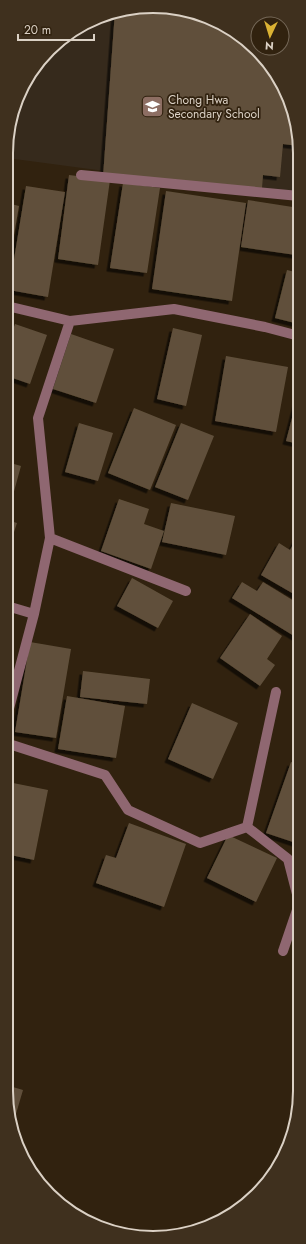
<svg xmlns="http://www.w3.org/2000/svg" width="306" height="1244" font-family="Jost,sans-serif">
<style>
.education{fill:#362a1c}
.building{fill:#60503b;filter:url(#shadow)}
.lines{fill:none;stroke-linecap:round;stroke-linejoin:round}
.minor{stroke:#8f6771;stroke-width:10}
.labels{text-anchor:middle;stroke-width:3.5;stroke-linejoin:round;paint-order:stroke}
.poi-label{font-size:12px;fill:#dbd1c5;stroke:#31220f;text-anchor:start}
.rim{fill:none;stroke:#dbd1c5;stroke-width:2}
</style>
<defs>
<filter id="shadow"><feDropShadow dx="-3.5" dy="3.5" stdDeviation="0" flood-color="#0009"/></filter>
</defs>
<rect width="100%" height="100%" fill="#31220f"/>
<path class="education" d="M 172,7 L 299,134 L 299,197 L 7,158 L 7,146 L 10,125 L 26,79 L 64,36 L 115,11 Z"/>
<path class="building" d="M 172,7 L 218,21 L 257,49 L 285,88 L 299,134 L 299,146 L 283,144 L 280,177 L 263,175 L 262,188 L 103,177 L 115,11 Z
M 69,175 L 110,180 L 98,265 L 58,259 Z
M 123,183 L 160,188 L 147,273 L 110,268 Z
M 26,186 L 65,192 L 48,297 L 9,290 Z
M 166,191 L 246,203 L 232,301 L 152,289 Z
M 248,200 L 299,208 L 299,249 L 296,249 L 296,255 L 241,247 Z
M 7,203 L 19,206 L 11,252 L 7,251 Z
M 287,270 L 299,273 L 299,324 L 275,318 Z
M 7,317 L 13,319 L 7,333 Z
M 15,324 L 47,335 L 30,384 L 7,376 L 7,347 Z
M 173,328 L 202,335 L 186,406 L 157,399 Z
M 71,334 L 114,349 L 96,403 L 53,389 Z
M 226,356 L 288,367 L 276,432 L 215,421 Z
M 297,399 L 299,400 L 299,444 L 286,441 Z
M 7,401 L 14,404 L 7,422 Z
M 134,408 L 176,425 L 150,490 L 108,473 Z
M 79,423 L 113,433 L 98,481 L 65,472 Z
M 181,423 L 214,436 L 188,500 L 155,487 Z
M 7,462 L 21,466 L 10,506 L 7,505 Z
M 119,499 L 149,509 L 144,524 L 164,531 L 151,569 L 101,551 Z
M 171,503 L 235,516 L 226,555 L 162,542 Z
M 7,520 L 17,523 L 7,553 Z
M 296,539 L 299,540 L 299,597 L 261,575 L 279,543 L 290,550 Z
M 132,578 L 173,601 L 158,628 L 117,606 Z
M 242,582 L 257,591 L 263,582 L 299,604 L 299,639 L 232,598 Z
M 7,611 L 14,613 L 7,650 Z
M 250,614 L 282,636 L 267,659 L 275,665 L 260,686 L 220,658 Z
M 30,642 L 71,649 L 56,738 L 15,732 Z
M 83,671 L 150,679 L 147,704 L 80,697 Z
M 67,696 L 125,706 L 116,758 L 58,749 Z
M 192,703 L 238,723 L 213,779 L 168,759 Z
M 6,750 L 14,751 L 7,791 L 6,791 Z
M 291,762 L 299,765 L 299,844 L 266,833 Z
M 13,783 L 48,790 L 34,860 L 6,854 L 6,821 Z
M 129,823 L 186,844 L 164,907 L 96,883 L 106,855 L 116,858 Z
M 228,835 L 277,858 L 256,902 L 207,878 Z
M 6,1085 L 23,1090 L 13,1124 L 6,1091 Z"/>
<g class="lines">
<path class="minor" d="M 81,175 L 299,196
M 7,306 L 70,321 L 174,309 L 265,327 L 299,336
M 50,538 L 186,591
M 7,606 L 34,614
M 7,716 L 34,614 L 50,538 L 38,418 L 70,321
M 6,743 L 105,775 L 128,810 L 200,843 L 247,827 L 288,859 L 299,902
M 247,827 L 276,692
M 283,951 L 299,904"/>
</g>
<defs>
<symbol id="school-square" viewBox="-11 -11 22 22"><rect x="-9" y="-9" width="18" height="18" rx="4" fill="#8d6e63" stroke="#31220f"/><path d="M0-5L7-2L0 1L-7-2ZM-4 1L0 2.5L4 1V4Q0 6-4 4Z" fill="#fff"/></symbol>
</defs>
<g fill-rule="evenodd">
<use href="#school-square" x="140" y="94" width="25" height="25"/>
</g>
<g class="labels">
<g class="poi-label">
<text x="168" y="104">Chong Hwa<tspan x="168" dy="14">Secondary School</tspan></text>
</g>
</g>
<path d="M0 0H306V1244H0ZM153 13H153A140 140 0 0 1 293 153V1091A140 140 0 0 1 153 1231H153A140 140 0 0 1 13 1091V153A140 140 0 0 1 153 13Z" fill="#3f301e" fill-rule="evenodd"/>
<path class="rim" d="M153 13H153A140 140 0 0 1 293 153V1091A140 140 0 0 1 153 1231H153A140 140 0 0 1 13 1091V153A140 140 0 0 1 153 13Z"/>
<g transform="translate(270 36) rotate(184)"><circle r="19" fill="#31220f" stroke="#756858"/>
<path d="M0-3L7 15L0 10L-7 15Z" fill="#dbb233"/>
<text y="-6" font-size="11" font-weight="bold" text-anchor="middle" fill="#dbd1c5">N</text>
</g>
<path d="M18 34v6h76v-6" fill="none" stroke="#dbd1c5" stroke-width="2"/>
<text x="24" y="34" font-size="12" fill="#dbd1c5" stroke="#31220f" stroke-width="3" paint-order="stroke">20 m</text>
</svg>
